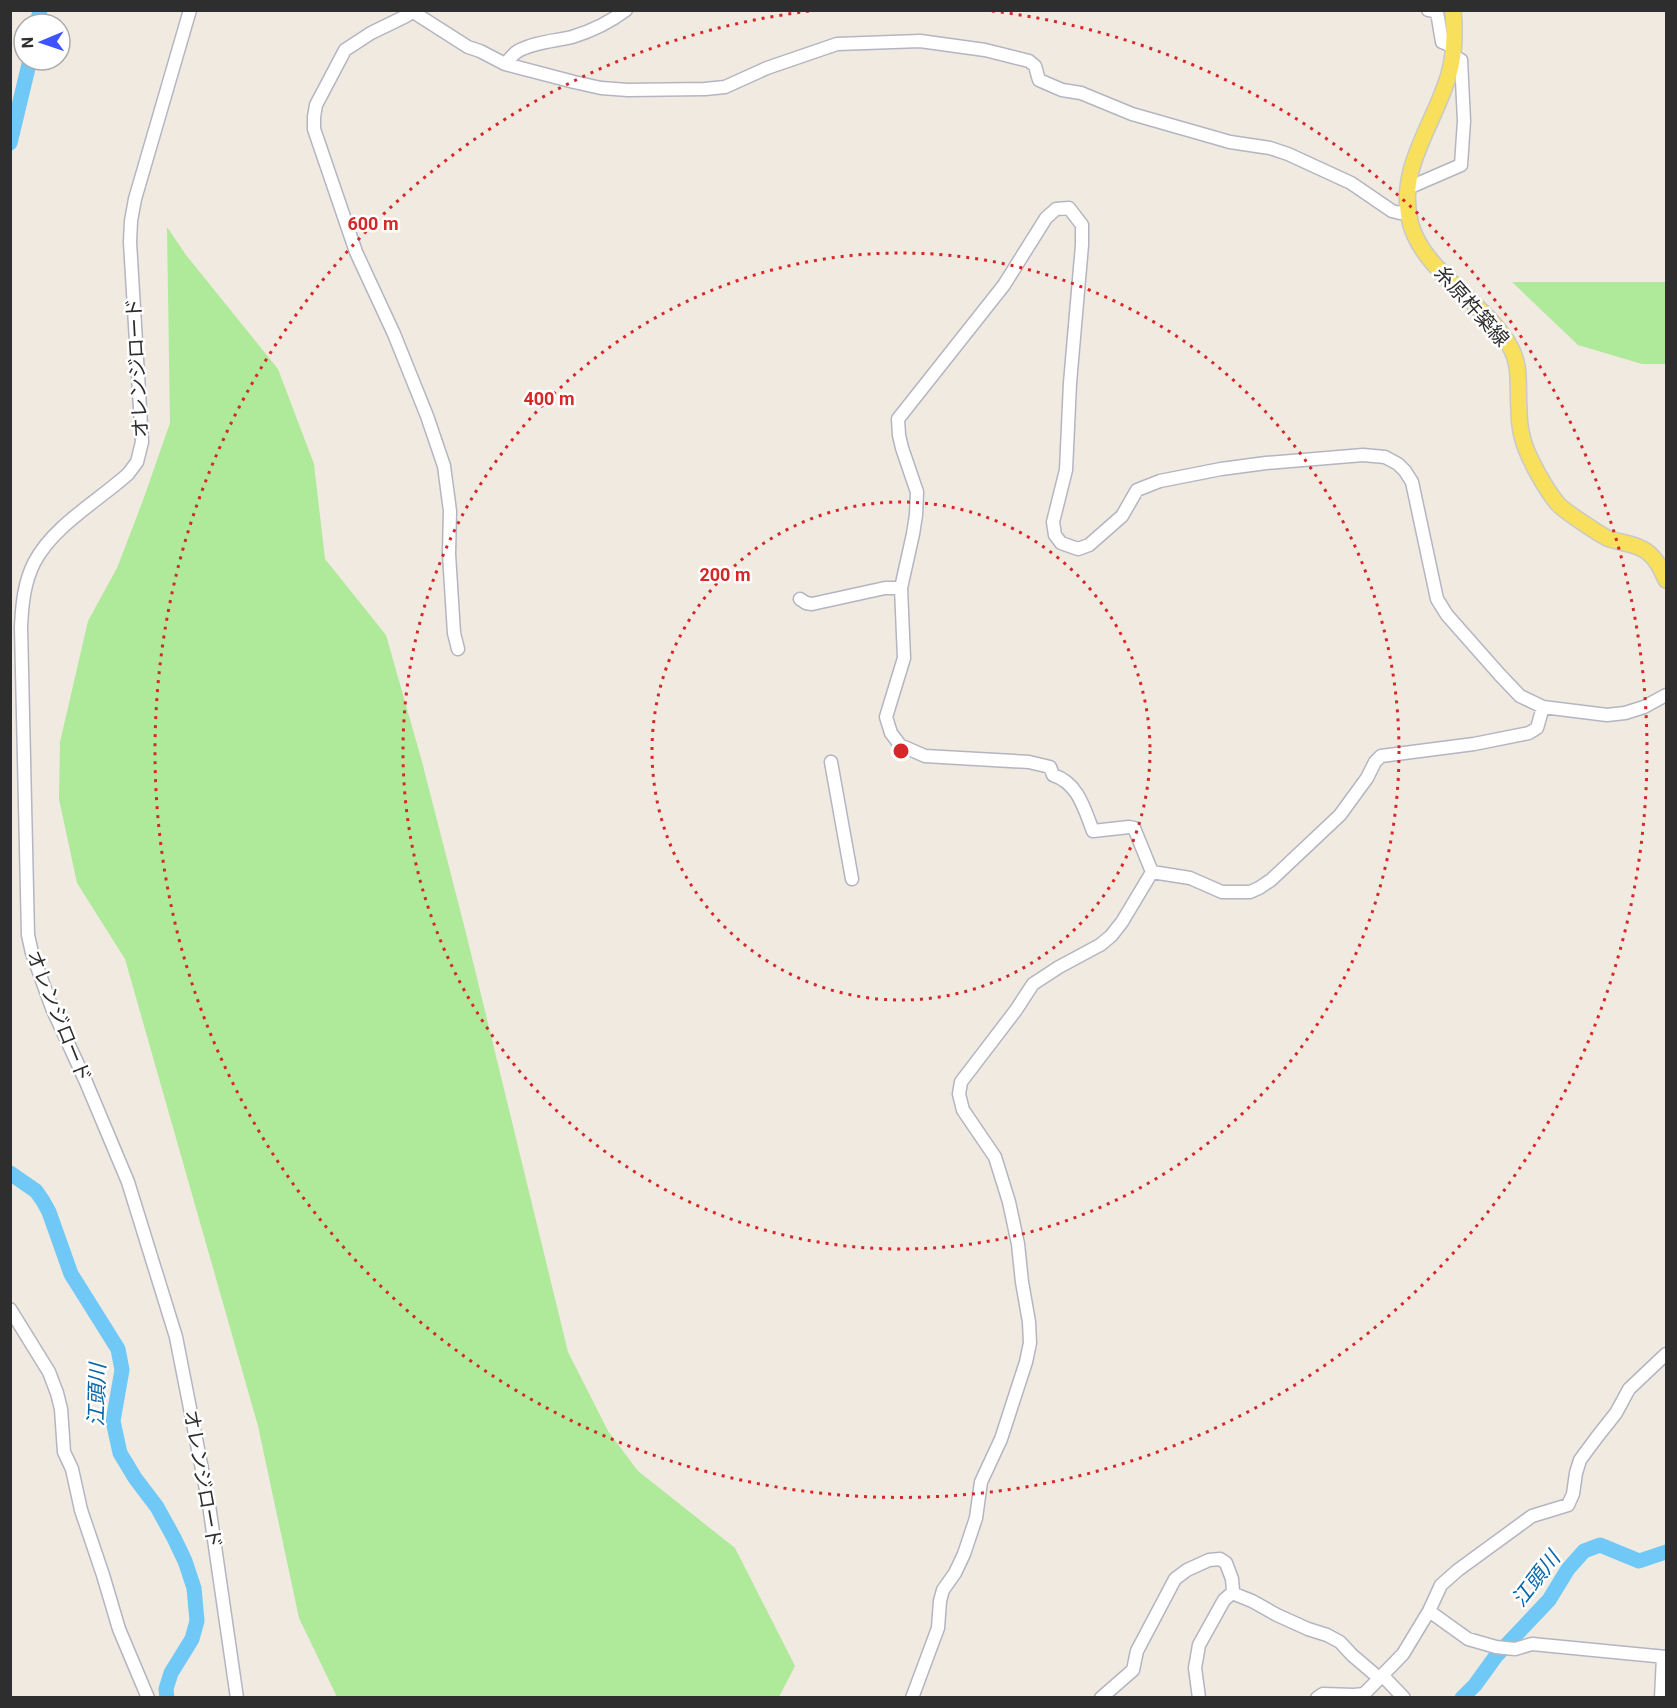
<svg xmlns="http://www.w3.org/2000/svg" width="1677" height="1708" font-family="Roboto,'Noto Sans JP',sans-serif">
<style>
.green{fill:#afe99a}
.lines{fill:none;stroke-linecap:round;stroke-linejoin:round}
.river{stroke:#6fc8f6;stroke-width:15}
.minor-casing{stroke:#b4b5c2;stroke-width:15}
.major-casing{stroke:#c9c9c9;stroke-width:18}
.minor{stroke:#fff;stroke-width:12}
.major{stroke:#f9e05c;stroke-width:15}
.ring{fill:none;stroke:#d62828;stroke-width:3;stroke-dasharray:3 6}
.labels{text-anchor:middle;stroke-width:5;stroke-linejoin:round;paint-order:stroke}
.street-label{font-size:20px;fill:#2e2e2e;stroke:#fff}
.water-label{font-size:21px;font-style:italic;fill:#0666aa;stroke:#fff}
.centre{fill:#d62828;stroke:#fff;stroke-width:3}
.ring-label{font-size:18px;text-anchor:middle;font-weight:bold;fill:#d62828;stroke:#fff;stroke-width:5;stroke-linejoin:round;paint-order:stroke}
</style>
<rect width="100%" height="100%" fill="#f0eae0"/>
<path class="green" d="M 167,227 L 186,255 L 278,369 L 314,464 L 325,559 L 386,635 L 421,758 L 466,933 L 568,1352 L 608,1431 L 638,1471 L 735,1548 L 795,1666 L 779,1697 L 337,1697 L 299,1618 L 258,1426 L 125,959 L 77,883 L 59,799 L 60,742 L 88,621 L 117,568 L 142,503 L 170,423 Z
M 1512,282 L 1666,282 L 1666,364 L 1642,364 L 1578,345 Z"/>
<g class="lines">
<path class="river" d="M 37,24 L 40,10
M 10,143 L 30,60
M 10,1173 L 36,1191 L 43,1201 L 49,1212 L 71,1274 L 118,1349 L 122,1370 L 113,1421 L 120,1453 L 135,1478 L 157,1507 L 174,1538 L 185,1561 L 194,1588 L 197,1621 L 192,1639 L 171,1673 L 166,1689 L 167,1698
M 1462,1698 L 1475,1685 L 1496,1656 L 1549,1600 L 1568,1569 L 1584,1551 L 1600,1545 L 1639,1561 L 1666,1552"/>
<defs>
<path id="minor" d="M 190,10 L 135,199 L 131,221 L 130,242 L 142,442 L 137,462 L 128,474 C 98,501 53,526 34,563 C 24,583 22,605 21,627 L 28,935 L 32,953 L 52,1008 L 86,1082 L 128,1182 L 176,1337 L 209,1505 L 237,1698
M 410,10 L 468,47 L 480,51 L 505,64 L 574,82 L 601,88 L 628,90 L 705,89 L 725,87 L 767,68 L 837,44 L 920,41 L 985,50 L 1029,61 L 1035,66 L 1039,80 L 1062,90 L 1081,93 L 1132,114 L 1230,142 L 1270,148 L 1288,154 L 1351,183 L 1392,211 L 1400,213 L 1408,209
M 1428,10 L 1437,12 L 1442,42 L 1454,47
M 412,12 L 406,16 L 371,33 L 345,50 L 316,105 L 314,117 L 314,129 L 356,252 L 394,334 L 427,416 L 444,466 L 450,511 L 449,554 L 454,633 L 458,649
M 505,64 C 509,60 513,54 518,51 C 534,42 555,41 572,37 C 592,31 610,22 626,10
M 1408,188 L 1461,165 L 1464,121 L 1461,60 L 1453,56
M 800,599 L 806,603 L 812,604 L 885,588 L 901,588
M 831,762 L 852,879
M 1152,872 L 1134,828 L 1129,827 L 1093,831 C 1084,808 1078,783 1053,775 L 1050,767 L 1029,762 L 925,756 L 900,745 L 891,733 L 886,717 L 904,658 L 901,588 L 913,534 L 916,515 L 917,492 L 902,448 L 899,435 L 898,419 L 1004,285 L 1046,218 L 1056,209 L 1069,208 L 1082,225 L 1082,245 L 1070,383 L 1066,470 L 1053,522 L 1055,535 L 1061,543 L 1078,549 L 1089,545 L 1122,516 L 1137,490 L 1160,481 L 1221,469 L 1266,463 L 1363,455 L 1385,457 L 1398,464 L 1405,471 L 1412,482 L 1437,599 L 1447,615 L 1500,675 L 1520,696 L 1543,707 L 1607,715 L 1625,713 L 1644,707 L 1666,695
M 1152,872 L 1190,878 L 1222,892 L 1250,892 L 1259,888 L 1271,880 L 1340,815 L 1367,778 L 1375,762 L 1381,756 L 1474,744 L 1529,733 L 1537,728 L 1543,707
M 10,1309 L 49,1372 L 57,1393 L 61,1409 L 64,1452 L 72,1469 L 81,1510 L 103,1575 L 119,1629 L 148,1698
M 1232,1593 L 1252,1601 L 1277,1615 L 1308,1629 L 1327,1635 L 1340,1642 L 1352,1655 L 1379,1678
M 1429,1611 L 1468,1639 L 1496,1647 L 1515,1649 L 1532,1644 L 1666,1657
M 1382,1675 L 1404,1698
M 912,1698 L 938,1628 L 940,1601 L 943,1590 L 955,1573 L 964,1554 L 976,1518 L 981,1482 L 1001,1439 L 1026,1362 L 1030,1343 L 1029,1322 L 1022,1282 L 1018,1244 L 1009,1202 L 995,1157 L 963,1110 L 959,1094 L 961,1082 L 1016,1010 L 1033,984 L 1059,967 L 1100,945 L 1111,936 L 1122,922 L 1152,872
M 1101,1698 L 1133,1670 L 1137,1651 L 1175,1579 L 1187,1570 L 1209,1560 L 1220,1559 L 1226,1563 L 1232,1579 L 1233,1590 L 1232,1593 L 1224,1600 L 1199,1645 L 1195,1668 L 1199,1698
M 1317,1698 L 1323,1694 L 1354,1695 L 1364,1694 L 1403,1654 L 1429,1611 L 1441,1585 L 1458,1570 L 1532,1516 L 1568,1505 L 1573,1494 L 1576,1473 L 1580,1460 L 1597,1437 L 1616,1413 L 1629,1389 L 1666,1354
M 1661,1698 L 1663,1657"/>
<path id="major" d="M 1453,10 C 1455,32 1455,53 1449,74 C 1435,124 1395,170 1411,225 C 1424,271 1484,303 1508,343 C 1522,365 1517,385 1519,409 C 1519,418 1520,428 1522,436 C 1526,455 1546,490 1558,504 C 1564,511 1598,533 1607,538 C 1619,543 1635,543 1646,551 C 1656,558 1661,569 1666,580"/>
</defs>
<use href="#minor" class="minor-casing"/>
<use href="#major" class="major-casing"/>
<use href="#minor" class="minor"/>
<use href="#major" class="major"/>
</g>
<g class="ring">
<circle cx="901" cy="751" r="249"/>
<circle cx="901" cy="751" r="498"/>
<path d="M992 11A746 746 0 1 1 810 11"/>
</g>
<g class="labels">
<g class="street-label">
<text transform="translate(1472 306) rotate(48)" y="7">糸原杵築線</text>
<text transform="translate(137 368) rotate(-93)" y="7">オレンジロード</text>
<text transform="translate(59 1016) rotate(68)" y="7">オレンジロード</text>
<text transform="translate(203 1479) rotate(80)" y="7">オレンジロード</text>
</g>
<g class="water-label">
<text transform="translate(97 1395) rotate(-88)" y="7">江頭川</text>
<text transform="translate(1536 1579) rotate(-52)" y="7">江頭川</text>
</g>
</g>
<circle cx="901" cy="751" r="9" class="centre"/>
<g class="ring-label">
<text x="373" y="230">600 m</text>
<text x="549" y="405">400 m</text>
<text x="725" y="581">200 m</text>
</g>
<rect width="1677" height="1708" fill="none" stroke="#2e2e2e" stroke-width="24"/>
<g transform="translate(42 42) rotate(268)"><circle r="28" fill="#ffffff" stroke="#ababab" stroke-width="1.5"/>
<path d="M0-4.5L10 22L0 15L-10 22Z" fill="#3e54ff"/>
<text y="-9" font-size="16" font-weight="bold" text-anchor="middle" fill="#2e2e2e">N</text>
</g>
</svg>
